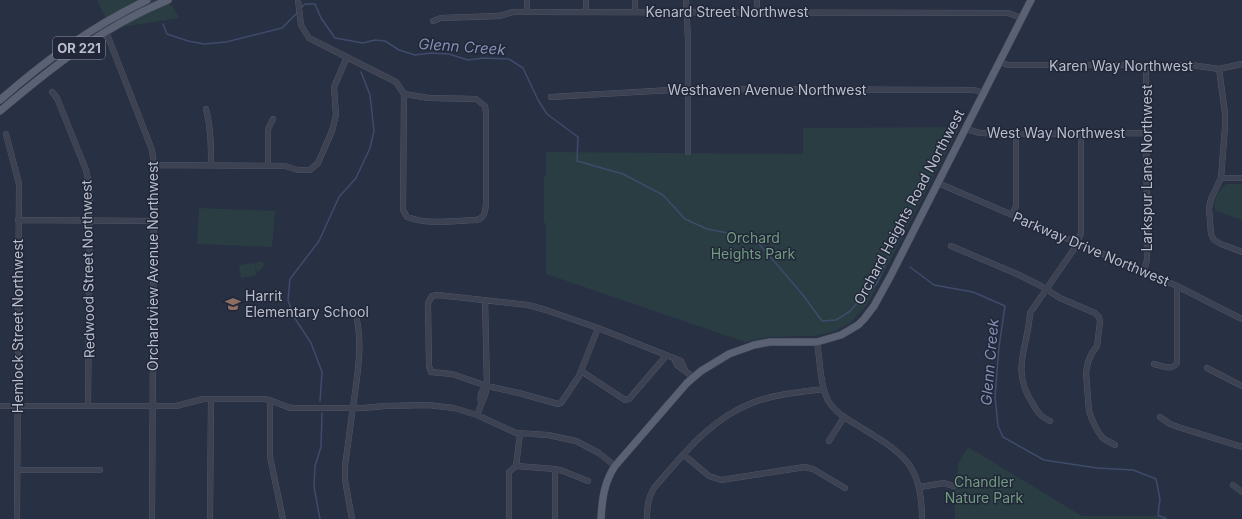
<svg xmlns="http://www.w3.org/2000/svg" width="1242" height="519" font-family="Inter,sans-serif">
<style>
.green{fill:#2a3d43}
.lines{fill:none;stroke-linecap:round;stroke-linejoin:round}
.stream{stroke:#3e4b6b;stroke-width:1.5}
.minor-casing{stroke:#5a6070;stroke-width:6}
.major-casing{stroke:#464b5c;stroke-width:8}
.minor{stroke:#3c4252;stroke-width:5.5}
.major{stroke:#5a6172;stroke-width:7}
.labels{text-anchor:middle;stroke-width:3;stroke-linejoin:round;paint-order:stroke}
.shield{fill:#212738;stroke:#8b91a0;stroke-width:1}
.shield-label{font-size:13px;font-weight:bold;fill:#b9becc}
.street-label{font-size:14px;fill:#b9becc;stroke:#212738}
.park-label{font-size:14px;fill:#719c80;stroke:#212738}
.poi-label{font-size:14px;fill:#b9becc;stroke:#212738;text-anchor:start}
.water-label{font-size:15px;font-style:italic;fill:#8290b2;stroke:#212738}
</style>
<rect width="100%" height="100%" fill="#283043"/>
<path class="green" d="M 97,0 L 165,0 L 173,7 L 179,18 L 110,29 Z
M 960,127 L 867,305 L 850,323 L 832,332 L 814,336 L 768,337 L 745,342 L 546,274 L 546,227 L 544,221 L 544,176 L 546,175 L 546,152 L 803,154 L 803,128 Z
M 1226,184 L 1242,184 L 1242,220 L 1215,210 C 1212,200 1219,191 1226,184 Z
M 199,208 L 275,211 L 272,247 L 197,244 Z
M 263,261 L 264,266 L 257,273 L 255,263 Z
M 255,263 L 256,275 L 241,278 L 239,265 Z
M 968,447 L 1082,516 L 1167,516 L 1167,519 L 955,519 L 954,486 L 957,482 L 958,464 Z"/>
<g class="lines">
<path class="stream" d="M 301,8 L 305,4 L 315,4 L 321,18 L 335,38 L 363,43 L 375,40 L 385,41 L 399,50 L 415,55 L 431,53 L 449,54 L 468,60 L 484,58 L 509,59 L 523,68 L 538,100 L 547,114 L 578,137 L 577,161 L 623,174 L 663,195 L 685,219 L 707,229 L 754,238 L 803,295 L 822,321 L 836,320 L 849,312 L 877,283 L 888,257
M 163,24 L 167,34 L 188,41 L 204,44 L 226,42 L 282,28 L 297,13
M 910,267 L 934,285 L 973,292 L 1005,306 L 999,347 L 995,396 L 998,426 L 1003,437 L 1044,460 L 1097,468 L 1133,470 L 1156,479 L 1160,499 L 1158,515 L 1166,519
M 320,401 L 322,372 L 311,343 L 294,317 L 288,300 L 290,279 L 319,241 L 339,197 L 356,178 L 370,148 L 374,131 L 370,95 L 361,72
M 320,519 L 314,487 L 315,466 L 321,447 L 322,413"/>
<defs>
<path id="minor" d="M 298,0 L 301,25 L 309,38 L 396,82 L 404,94
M 686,0 L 688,40 L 688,152
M 527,12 L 527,0
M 586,12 L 586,0
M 635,12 L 635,0
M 757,12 L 757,0
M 433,21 L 441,18 L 499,16 L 513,12 L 527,12 L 1008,13 L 1022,18
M 105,29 L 152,150 L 154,165 L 152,519
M 1000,62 L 1008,65 L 1191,65 L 1219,69 L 1242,64
M 1219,69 L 1225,113 L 1225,127 L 1221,178 L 1211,199 L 1209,208 L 1211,234 L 1214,240 L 1221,244 L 1242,252
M 52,92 L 57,98 L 86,170 L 90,189 L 88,406
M 404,94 L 429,98 L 476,99 L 485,106 L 486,113 L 486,204 C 485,212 485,218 476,220 C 453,221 428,225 407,217 L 403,210 Z
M 551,97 L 688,89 L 974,90 L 984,93
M 206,109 C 211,128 211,146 211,165
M 966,129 L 980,133 L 1016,134 L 1147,133
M 6,134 L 19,184 L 17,519
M 154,165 L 285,166 L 298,170 L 310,170 L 318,163 L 332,131 L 336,115 L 334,87 L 347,57
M 268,166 L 268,129 L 273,119
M 1221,178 L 1242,178
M 938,183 L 1177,286 L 1242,319
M 1012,215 L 1016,206 L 1016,134
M 18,220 L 153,221
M 951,246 L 1017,274 L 1041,286 L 1060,298 L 1095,313 L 1099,317 L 1100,322 L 1097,346 L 1092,353 L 1088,362 L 1086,373 L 1089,411 C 1091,418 1098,434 1104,439 C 1107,441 1112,443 1115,445
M 1144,271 L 1147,260 L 1146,65
M 598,328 L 681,361 L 685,370
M 817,342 C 820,359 820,387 829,402 C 836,413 847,419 857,425 C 902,453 922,462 922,519
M 674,358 L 677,365 L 693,377
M 1154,364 C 1162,366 1172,371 1177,363 L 1177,286
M 1207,368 L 1242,386
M 581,371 L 625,400 L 629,399 L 666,356
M 270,400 L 270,457 L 283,519
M 481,404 C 480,396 480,391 487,386 L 519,393 L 558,404 L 561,403 L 579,376 L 598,328 L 546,310 L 528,305 L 438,295 L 432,296 L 428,303 L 429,366 L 431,372 L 452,374 L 487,386
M 0,406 L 176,406 L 203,399 L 264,399 C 274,400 282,406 292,408 L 363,408 L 385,406 L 428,405 L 454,408 L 477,415 L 516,433 L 548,435 L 576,441 L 599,453 L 615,466
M 477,415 L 485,395 L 487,386 L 485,300
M 1160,417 L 1170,424 L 1178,427 L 1242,447
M 1050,421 C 1040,416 1038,413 1033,404 C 1010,370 1028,348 1030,313 L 1074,249 L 1081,233 L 1081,134
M 829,441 L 844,417
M 684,455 L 709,476 L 721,480 L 805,467 L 813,469 L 845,488
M 516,466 L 555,469
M 17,470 L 100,470
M 1233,485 L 1242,492
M 920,487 L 944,483 L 953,486
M 210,519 L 211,399
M 352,519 L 345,480 L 345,465 C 348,446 350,427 353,407 C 357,377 364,342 355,312
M 509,519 L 509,472 L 516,466 L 520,434
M 555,519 L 555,469 L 563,471 L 588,481
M 647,519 C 647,507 648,498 654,488 C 683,455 710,419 752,403 C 775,394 799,392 824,389"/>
<path id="major" d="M 0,100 C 47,59 91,27 147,0
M 0,111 C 52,67 104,26 168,0
M 601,519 C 602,500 604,482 615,466 L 687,383 L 701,371 L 729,354 L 754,345 L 770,342 L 817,342 L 841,335 L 858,325 L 864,319 L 874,306 L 890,277 L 1031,0"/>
</defs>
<use href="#minor" class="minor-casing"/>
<use href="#major" class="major-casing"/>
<use href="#minor" class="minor"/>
<use href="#major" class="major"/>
</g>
<defs>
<symbol id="school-bare" viewBox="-9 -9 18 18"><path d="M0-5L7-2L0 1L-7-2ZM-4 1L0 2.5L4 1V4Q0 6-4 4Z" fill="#8d6e63" stroke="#212738" stroke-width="2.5" paint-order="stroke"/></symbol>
</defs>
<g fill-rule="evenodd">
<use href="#school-bare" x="222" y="293" width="22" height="22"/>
</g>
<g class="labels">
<rect class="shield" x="53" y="37" width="52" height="22" rx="3"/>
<g class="shield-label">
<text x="79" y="53">OR 221</text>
</g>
<g class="street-label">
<text x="727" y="17">Kenard Street Northwest</text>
<text x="1121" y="71">Karen Way Northwest</text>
<text x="767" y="95">Westhaven Avenue Northwest</text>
<text x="1056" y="138">West Way Northwest</text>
<text transform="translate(1147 168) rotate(-90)" y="5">Larkspur Lane Northwest</text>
<text transform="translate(909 207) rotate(-62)" y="5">Orchard Heights Road Northwest</text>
<text transform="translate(1091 249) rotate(23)" y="5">Parkway Drive Northwest</text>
<text transform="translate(153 266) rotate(-90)" y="5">Orchardview Avenue Northwest</text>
<text transform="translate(88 269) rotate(-91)" y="5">Redwood Street Northwest</text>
<text transform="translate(18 326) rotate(-90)" y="5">Hemlock Street Northwest</text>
</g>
<g class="park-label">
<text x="753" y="243">Orchard<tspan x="753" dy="16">Heights Park</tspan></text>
<text x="984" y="487">Chandler<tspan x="984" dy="16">Nature Park</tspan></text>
</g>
<g class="poi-label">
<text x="245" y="301">Harrit<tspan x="245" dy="16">Elementary School</tspan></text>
</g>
<g class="water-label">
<text transform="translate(462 47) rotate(4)" y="5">Glenn Creek</text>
<text transform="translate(990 362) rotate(-85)" y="5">Glenn Creek</text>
</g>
</g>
</svg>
